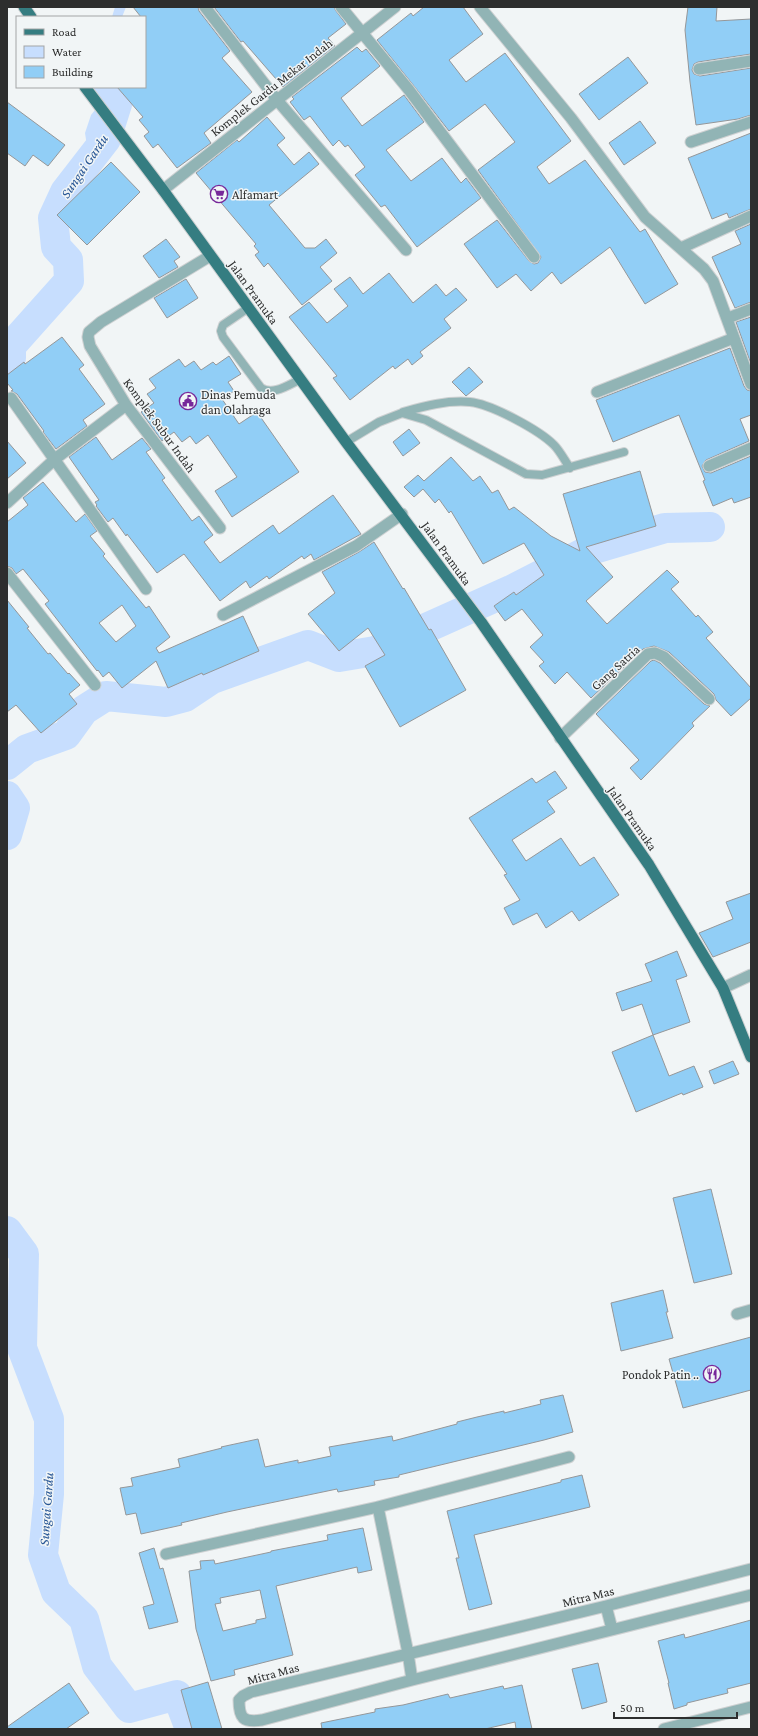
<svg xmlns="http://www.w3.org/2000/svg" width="758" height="1736" font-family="'Crimson Pro',serif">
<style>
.water{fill:#c7defe}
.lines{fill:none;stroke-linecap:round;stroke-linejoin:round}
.river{stroke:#c7defe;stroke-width:30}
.building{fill:#91cef6;stroke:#959799;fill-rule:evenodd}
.service-casing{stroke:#ced1d2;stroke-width:10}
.minor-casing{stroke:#ced1d2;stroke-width:13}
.primary-casing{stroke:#ced1d2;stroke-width:13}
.service{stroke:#91b4b5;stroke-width:8}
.minor{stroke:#91b4b5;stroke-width:11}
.primary{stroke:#357d81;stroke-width:11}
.labels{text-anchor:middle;stroke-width:3;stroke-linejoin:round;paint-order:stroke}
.street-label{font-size:13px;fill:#2d2e2e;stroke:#f1f5f6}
.poi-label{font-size:13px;fill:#2d2e2e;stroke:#f1f5f6;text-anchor:start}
.water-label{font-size:14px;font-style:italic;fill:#285796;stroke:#f1f5f6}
</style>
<rect width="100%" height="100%" fill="#f1f5f6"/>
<path class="water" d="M 115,7 L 126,7 L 122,17 L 112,17 Z
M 102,87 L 113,87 L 124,102 L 126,113 L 113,132 L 104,156 L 77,188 L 62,179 L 87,146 L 85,133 L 91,115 L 107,95 Z"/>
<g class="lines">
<path class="river" d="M 7,366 L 11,358 L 11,346 L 69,281 L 68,260 L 56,247 L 53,218 L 65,192 L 106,139 L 118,101 L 107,87
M 7,765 L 27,749 L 66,735 L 84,710 L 106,696 L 166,702 L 185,697 L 212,679 L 308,645 L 339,657 L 375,651 L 511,590 L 587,551 L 665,528 L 710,527
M 7,796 L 15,808 L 7,835
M 7,1231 L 24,1254 L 22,1348 L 49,1419 L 49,1494 L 43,1555 L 56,1592 L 84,1619 L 97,1666 L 129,1708 L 177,1695 L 190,1729"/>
</g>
<path class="building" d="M 133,7 L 198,7 L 199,11 L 230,51 L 222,58 L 252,92 L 204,133 L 211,143 L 177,168 L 158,144 L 153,148 L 144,136 L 149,132 L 139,120 L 143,117 L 117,87 L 145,87 L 145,17 L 141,17 Z
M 214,7 L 334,7 L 336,11 L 346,24 L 328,38 L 335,46 L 283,87 L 243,41 L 241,42 Z
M 424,7 L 463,7 L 483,34 L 449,60 L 466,82 L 505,53 L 571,141 L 537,167 L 549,184 L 585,160 L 640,232 L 645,229 L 678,284 L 645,304 L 610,247 L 561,284 L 552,272 L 531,291 L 516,274 L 497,288 L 464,244 L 497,220 L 529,261 L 534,264 L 538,263 L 541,257 L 478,170 L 515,142 L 485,104 L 449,131 L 414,86 L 377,40 L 411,13 L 413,16 Z
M 688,7 L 717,7 L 716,21 L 751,19 L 751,54 L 698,62 L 694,64 L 692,70 L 694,74 L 700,76 L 751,68 L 751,115 L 738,119 L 696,125 L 690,82 L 685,30 Z
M 357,47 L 362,52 L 366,49 L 380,66 L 341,98 L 362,126 L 404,95 L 424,122 L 386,150 L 411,181 L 442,158 L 461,183 L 466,178 L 481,198 L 417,247 L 385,205 L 381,207 L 355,175 L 365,167 L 348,145 L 345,147 L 339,140 L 333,146 L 310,116 L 304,120 L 290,102 L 294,99 L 292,97 Z
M 628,57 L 648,83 L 599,120 L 579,94 Z
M 7,102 L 65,145 L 48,166 L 33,155 L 25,166 L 7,153 Z
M 267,117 L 285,138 L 277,145 L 294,165 L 309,152 L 319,164 L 269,205 L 305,248 L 315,248 L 326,239 L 337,253 L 320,267 L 332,281 L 302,305 L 268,263 L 264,267 L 255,255 L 259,252 L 254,246 L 256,244 L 196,173 L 237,140 L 239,142 Z
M 640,121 L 656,143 L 624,165 L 609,143 Z
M 751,133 L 751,209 L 729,218 L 727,213 L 712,219 L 688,158 Z
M 111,162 L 140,192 L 87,245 L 57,215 Z
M 751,224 L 751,302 L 735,308 L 712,257 L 741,244 L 735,231 Z
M 166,239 L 180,257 L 174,261 L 178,267 L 159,278 L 143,256 Z
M 389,273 L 413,303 L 436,284 L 446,296 L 456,288 L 467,300 L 444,319 L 451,328 L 420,352 L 423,356 L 412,365 L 408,359 L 395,369 L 393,366 L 350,400 L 333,378 L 337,376 L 289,317 L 309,302 L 327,323 L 348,306 L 334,289 L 350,277 L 363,294 Z
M 186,279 L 198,298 L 167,318 L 154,298 Z
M 751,317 L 751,364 L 736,322 Z
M 62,337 L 84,365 L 79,369 L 105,404 L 83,420 L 87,426 L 56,449 L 43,432 L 44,431 L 17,394 L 11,391 L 13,390 L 7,383 L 7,375 L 24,362 L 25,364 Z
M 730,348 L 744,386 L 747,390 L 751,391 L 751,415 L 740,419 L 749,441 L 706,460 L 702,466 L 705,472 L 711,473 L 751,456 L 751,497 L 734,503 L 732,498 L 713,506 L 703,481 L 705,480 L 679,415 L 613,442 L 596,400 Z
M 229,356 L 241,374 L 228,382 L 234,391 L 222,399 L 239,424 L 257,412 L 299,472 L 232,517 L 215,491 L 237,477 L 208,435 L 196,444 L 190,436 L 182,442 L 174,432 L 162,441 L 141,412 L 154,403 L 147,394 L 156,388 L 149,379 L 179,359 L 185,367 L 194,361 L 201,370 L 213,362 L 216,365 Z
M 469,367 L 483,382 L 466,396 L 452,382 Z
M 409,429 L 420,443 L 403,456 L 393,442 Z
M 96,437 L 112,460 L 142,438 L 151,449 L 146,452 L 165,478 L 162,480 L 192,521 L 199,516 L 213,535 L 204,542 L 220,563 L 273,525 L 279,534 L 333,495 L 361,534 L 314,560 L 311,554 L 304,559 L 302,556 L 269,579 L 267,576 L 250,588 L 246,581 L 220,601 L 184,554 L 157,573 L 127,534 L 126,536 L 113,518 L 108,522 L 96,506 L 97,505 L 95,502 L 99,500 L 69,457 Z
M 7,441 L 26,463 L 7,479 Z
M 451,457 L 473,481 L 480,476 L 492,493 L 498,490 L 509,510 L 514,507 L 551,536 L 580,551 L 563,494 L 640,471 L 656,526 L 586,547 L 613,577 L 586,601 L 607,624 L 667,570 L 679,582 L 671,589 L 696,617 L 698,615 L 713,632 L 706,638 L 751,688 L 751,698 L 731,716 L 716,700 L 714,694 L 669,652 L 654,646 L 643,649 L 591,698 L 567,672 L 555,684 L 539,666 L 544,662 L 530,647 L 543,635 L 522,609 L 505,621 L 494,606 L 514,592 L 516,595 L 544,575 L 524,543 L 483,564 L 451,511 L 449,513 L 439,499 L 435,503 L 423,489 L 414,497 L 404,487 L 418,475 L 424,481 Z
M 43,482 L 76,522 L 85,514 L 97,531 L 90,536 L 105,554 L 103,556 L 146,608 L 149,606 L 170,637 L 156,648 L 159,653 L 243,616 L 259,651 L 203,675 L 202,673 L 168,688 L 156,661 L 122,688 L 109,672 L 103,677 L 98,670 L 97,671 L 45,604 L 49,601 L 23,569 L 16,574 L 12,568 L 7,566 L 7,522 L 28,505 L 23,498 ZM 122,605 L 136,626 L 116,642 L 99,623 Z
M 374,542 L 403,589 L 404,588 L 429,630 L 431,629 L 466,690 L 400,727 L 365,666 L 385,655 L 368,628 L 339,651 L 308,614 L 335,593 L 322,572 L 359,552 Z
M 7,600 L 29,627 L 27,628 L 48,654 L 50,653 L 68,674 L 69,673 L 80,685 L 69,694 L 77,704 L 41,733 L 16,705 L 7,712 Z
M 654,660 L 660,663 L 704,704 L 710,706 L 692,723 L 694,726 L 641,780 L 630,768 L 639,760 L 596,714 L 651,661 Z
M 555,771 L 567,788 L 547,801 L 555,812 L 512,840 L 526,861 L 561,838 L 580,866 L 594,857 L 619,895 L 579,921 L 572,911 L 546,928 L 537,913 L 513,925 L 504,908 L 520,900 L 504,875 L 507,874 L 469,818 L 532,778 L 536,783 Z
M 751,893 L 751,942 L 713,957 L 699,933 L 733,919 L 726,902 Z
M 677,951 L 687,976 L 676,980 L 690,1022 L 653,1035 L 642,1004 L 622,1011 L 616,993 L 652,981 L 645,964 Z
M 653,1035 L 669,1076 L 694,1066 L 703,1087 L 683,1095 L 682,1093 L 636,1112 L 612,1052 Z
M 733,1061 L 739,1074 L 714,1084 L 709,1071 Z
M 711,1189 L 732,1274 L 694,1283 L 673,1198 Z
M 663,1290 L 668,1312 L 666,1312 L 673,1338 L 621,1351 L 611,1303 Z
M 751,1337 L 751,1390 L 683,1408 L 669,1359 Z
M 563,1395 L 573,1432 L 544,1440 L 399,1475 L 399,1477 L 374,1481 L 375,1485 L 338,1492 L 337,1489 L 227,1512 L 181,1523 L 182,1525 L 141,1534 L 136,1513 L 126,1515 L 120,1488 L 133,1486 L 131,1478 L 180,1467 L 178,1459 L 222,1448 L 221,1447 L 258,1439 L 265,1467 L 298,1460 L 298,1463 L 331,1456 L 329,1447 L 392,1436 L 393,1441 L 457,1424 L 457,1422 L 477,1417 L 504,1411 L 504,1413 L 541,1404 L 540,1400 Z
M 582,1475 L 590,1507 L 474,1535 L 492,1604 L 469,1610 L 456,1558 L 459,1558 L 447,1511 L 561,1482 L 561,1480 Z
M 363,1528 L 372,1570 L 358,1573 L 357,1567 L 276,1586 L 293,1655 L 234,1670 L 235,1675 L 211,1681 L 196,1629 L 189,1571 L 201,1569 L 200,1561 L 214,1560 L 215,1564 L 271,1552 L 271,1551 L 328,1540 L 327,1535 ZM 260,1590 L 266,1618 L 256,1620 L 256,1623 L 223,1631 L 215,1604 L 221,1603 L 220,1598 Z
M 154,1548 L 160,1569 L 163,1568 L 178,1622 L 149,1629 L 143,1607 L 154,1604 L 139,1553 Z
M 751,1620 L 751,1683 L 727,1689 L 728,1693 L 687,1703 L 687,1705 L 674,1709 L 668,1683 L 669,1683 L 658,1641 L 684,1634 L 685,1638 Z
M 598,1663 L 607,1702 L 582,1709 L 572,1669 Z
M 208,1682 L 222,1729 L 192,1729 L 181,1690 Z
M 69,1683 L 89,1713 L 66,1729 L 7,1729 L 7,1727 Z
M 522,1685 L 532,1729 L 516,1729 L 515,1722 L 485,1729 L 322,1729 L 321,1723 L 375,1712 L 375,1709 L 403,1705 L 448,1694 L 450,1698 L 503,1686 L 504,1689 Z"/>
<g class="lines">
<defs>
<path id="service" d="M 248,308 L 223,325 L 221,331 L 223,337 L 261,388 C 273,396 288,385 301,379
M 403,412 C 425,406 447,400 470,402 C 491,404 539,430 554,445 C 560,451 565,461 570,468
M 346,442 L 379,422 L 402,413 L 426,420 L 526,474 L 542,475 L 624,452"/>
<path id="minor" d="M 205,7 L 277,100 L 406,250
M 341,7 L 409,90 L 534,257
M 480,7 L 571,118 L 645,217 L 704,269 L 713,281 L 751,384
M 699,69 L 751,61
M 691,142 L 751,122
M 163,190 L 395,7
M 681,248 L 751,216
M 210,256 L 101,322 L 89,332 L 88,337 L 90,346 L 126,405 L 220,528
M 728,318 L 751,309
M 597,392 L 734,338
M 11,398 L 146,589
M 709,466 L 751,448
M 7,503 L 55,459 L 126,405
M 7,573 L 95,685
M 223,615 L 356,546 L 402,514
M 560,738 L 648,654 L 655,653 L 664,657 L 709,699
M 723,988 L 751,975
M 737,1314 L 751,1310
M 378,1507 L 408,1653 L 412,1680
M 166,1554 L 378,1507 L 569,1457
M 751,1569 L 606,1606 L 251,1692 L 243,1696 L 239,1700 C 239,1718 243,1723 262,1720 L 412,1680 L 751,1595
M 606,1606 L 612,1629
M 664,1729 L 751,1707"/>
<path id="primary" d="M 24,7 L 31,17
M 85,87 L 163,190 L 346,442 L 481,622 L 649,865 L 723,988 L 751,1057"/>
</defs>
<use href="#service" class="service-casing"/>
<use href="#minor" class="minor-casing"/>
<use href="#primary" class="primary-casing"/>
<use href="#service" class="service"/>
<use href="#minor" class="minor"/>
<use href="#primary" class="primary"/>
</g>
<defs>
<symbol id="supermarket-ring" viewBox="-11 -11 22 22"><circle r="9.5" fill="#f1f5f6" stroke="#77289a" stroke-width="1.5"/><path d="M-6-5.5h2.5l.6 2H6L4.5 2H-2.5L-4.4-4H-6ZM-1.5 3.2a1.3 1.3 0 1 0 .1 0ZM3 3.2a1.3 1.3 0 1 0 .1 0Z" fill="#77289a"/></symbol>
<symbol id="civic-ring" viewBox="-11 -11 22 22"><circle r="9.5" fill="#f1f5f6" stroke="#77289a" stroke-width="1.5"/><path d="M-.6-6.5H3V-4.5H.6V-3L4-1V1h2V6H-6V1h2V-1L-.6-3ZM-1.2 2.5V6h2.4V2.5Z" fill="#77289a"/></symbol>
<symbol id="restaurant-ring" viewBox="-11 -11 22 22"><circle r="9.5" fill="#f1f5f6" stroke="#77289a" stroke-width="1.5"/><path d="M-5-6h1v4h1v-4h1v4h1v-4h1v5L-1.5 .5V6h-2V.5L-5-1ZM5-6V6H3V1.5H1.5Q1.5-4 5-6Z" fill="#77289a"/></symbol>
</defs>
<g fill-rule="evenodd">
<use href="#supermarket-ring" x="209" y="184" width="20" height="20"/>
<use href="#civic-ring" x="178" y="391" width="20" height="20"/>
<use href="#restaurant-ring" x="702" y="1364" width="20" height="20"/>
</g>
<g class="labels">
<g class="street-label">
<text transform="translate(271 87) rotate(-38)" y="5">Komplek Gardu Mekar Indah</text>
<text transform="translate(254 292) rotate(54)" y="5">Jalan Pramuka</text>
<text transform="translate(160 425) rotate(54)" y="5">Komplek Subur Indah</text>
<text transform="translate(447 553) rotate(54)" y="5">Jalan Pramuka</text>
<text transform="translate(615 667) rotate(-42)" y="5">Gang Satria</text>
<text transform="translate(633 818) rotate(55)" y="5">Jalan Pramuka</text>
<text transform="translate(588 1596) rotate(-14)" y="5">Mitra Mas</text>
<text transform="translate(273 1673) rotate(-15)" y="5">Mitra Mas</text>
</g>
<g class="poi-label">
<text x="232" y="199">Alfamart</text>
<text x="201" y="399">Dinas Pemuda<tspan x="201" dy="15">dan Olahraga</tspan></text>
<text x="699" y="1379" text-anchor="end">Pondok Patin ..</text>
</g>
<g class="water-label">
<text transform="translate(84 166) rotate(-56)" y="5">Sungai Gardu</text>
<text transform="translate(46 1509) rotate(-86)" y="5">Sungai Gardu</text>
</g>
</g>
<rect width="758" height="1736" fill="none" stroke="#2d2e2e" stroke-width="16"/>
<rect x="16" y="16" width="130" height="72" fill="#f1f5f6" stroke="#a3a5a6"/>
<rect x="24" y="29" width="20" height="6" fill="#357d81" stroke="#a3a5a6"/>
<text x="52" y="36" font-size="12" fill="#2d2e2e">Road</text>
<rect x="24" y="46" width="20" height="12" fill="#c7defe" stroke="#a3a5a6"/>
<text x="52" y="56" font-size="12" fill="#2d2e2e">Water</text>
<rect x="24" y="66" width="20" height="12" fill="#91cef6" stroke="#a3a5a6"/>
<text x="52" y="76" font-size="12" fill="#2d2e2e">Building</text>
<path d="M614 1712v6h123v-6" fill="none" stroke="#2d2e2e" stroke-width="2"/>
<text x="620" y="1712" font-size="12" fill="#2d2e2e" stroke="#f1f5f6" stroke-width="3" paint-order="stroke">50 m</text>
</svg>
